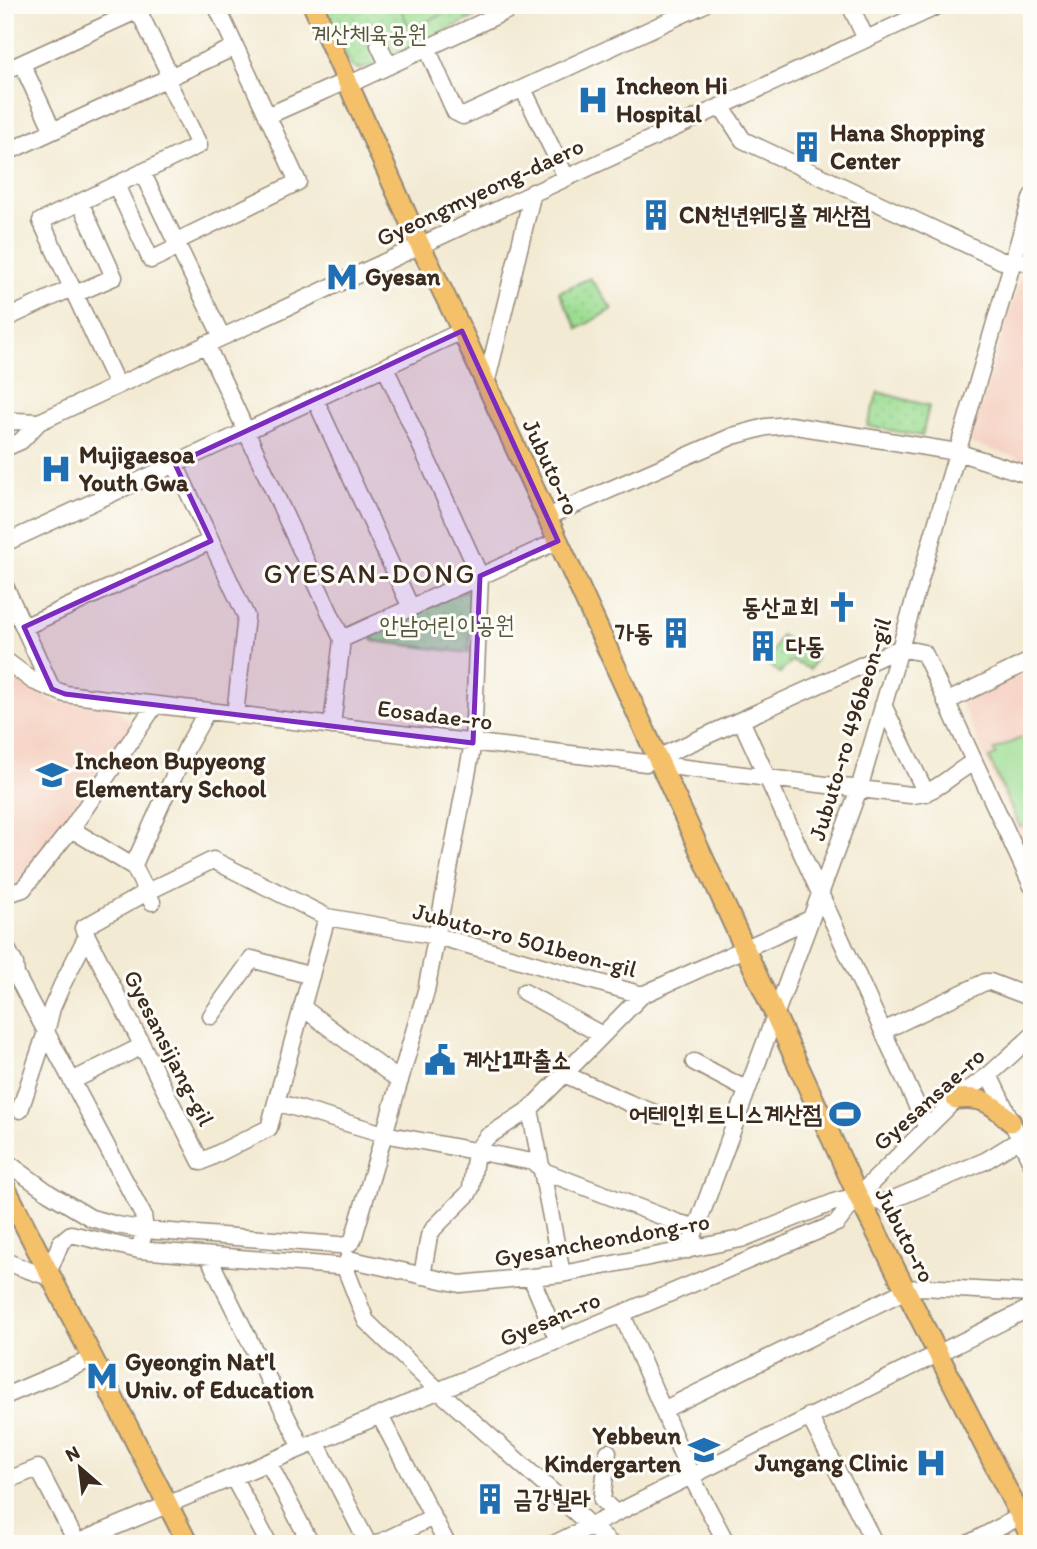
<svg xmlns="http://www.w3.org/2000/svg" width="1037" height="1549" font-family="Itim,'Poor Story',sans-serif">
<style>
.built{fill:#f5d2c2}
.park{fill:url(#park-dots);stroke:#6c8458;stroke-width:2}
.garden{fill:#9ddd93;stroke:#6c8458;stroke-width:2}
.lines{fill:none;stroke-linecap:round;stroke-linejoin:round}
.minor-casing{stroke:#978a78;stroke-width:19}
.major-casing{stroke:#978a78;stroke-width:23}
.minor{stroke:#fff;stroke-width:16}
.major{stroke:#f4c16b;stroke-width:19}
.marked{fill:#7b2cbf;fill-opacity:0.2;stroke:#7b2cbf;stroke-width:5;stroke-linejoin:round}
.labels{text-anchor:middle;stroke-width:6;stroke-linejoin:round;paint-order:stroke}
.park-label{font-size:24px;fill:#54573b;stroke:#fdfcf7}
.poi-label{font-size:24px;font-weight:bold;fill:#3b2a1e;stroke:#fdfcf7;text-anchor:start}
.street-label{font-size:24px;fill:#3b2a1e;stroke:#fdfcf7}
.quarter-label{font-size:28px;letter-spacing:2px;fill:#3b2a1e;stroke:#fdfcf7}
</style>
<defs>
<pattern id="park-dots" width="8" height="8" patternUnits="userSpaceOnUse" patternTransform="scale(1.75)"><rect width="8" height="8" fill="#9ddd93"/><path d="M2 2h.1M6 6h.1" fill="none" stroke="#88be7e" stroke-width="1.8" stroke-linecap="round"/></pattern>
</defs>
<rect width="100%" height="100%" fill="#fdfcf7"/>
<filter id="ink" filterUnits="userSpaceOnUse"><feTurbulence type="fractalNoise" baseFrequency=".0143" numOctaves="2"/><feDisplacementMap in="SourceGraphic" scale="14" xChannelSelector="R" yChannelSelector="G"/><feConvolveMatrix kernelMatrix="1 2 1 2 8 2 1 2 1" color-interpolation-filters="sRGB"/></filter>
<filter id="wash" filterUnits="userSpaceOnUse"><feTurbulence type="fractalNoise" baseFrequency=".00686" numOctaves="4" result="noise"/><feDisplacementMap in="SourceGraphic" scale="28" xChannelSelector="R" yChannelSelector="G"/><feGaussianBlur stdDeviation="1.57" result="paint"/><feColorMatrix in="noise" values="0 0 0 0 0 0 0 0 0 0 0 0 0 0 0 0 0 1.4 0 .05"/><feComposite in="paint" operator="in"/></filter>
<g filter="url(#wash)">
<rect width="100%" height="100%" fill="#f3ead3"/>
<path class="built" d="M 1020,278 L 1032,281 L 1032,462 L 969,443 Z
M 5,666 L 54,702 L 112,705 L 133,726 L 63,825 L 17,884 L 5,887 Z
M 1032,669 L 1032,838 L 1027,840 L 1020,837 L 961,703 Z"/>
<path class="park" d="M 323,5 L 500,5 L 361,70 L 351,66 Z
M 590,278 L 612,309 L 578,329 L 559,292 Z
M 878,392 L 929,406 L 922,436 L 867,426 Z
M 474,586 L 469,653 L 374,641 L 371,637 L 372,633 Z
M 781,635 L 816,658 L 810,669 L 792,661 L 780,673 L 767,664 Z"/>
<path class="garden" d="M 399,5 L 462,5 L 410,29 Z
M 1032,733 L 1032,831 L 1031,831 L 1027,824 L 1020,827 L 989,758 L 996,755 L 994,750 Z"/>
</g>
<g filter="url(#ink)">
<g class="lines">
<defs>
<path id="minor" d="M 850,5 L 866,39
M 379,45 L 389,66
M 427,48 L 455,112 L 463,116 L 703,5
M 22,64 L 53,131
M 5,71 L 134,12 L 131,5
M 523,89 L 566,177
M 721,106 L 743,140 L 1002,261 L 1013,259 L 1032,264
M 267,116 L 344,82 L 352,83 L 519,5
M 5,153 L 235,47
M 142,172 L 222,337
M 116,185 L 151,260 L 178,247
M 175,242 L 298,182 L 216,5
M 75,294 L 114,277 L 80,202
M 5,319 L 72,288
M 206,344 L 342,639 L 332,726
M 486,384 L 533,192
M 117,385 L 41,221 L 199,145 L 166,78 L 167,69 L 142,18 L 134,12
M 315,399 L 411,608
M 5,425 L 14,421 L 39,422
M 5,448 L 21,441 L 39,422 L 940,5
M 175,464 L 246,616 L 235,715
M 547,517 L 733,436 L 766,427 L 790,425 L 957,452 L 1032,476
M 5,543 L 462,331
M 5,586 L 52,689
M 24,627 L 211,541
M 342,639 L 558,541
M 5,660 L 33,681 L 65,694 L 646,763 L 900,648 L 924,653 L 1032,886
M 946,702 L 1032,660
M 883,705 L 926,793
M 741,720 L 927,1128
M 661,765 L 910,795 C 936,795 952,773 974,762
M 71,829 L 134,867 L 152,902
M 134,867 L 136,860 L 187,747 L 207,711
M 5,895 L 23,889 L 71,829 L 155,705
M 327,917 L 269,1128 L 201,1162 L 83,928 L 147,892 L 213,860 L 327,917 L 437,936 L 642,995 L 810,919
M 5,945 L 15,964 L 16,975 L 143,1215 L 145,1230 L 139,1250
M 524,992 L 602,1035
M 302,1007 L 400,1081
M 211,1016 L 252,959 L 311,976
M 883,1031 L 985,982 L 990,982 L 1032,998
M 694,1062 L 747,1090
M 564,1074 L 629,1103 L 660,1115
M 989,1075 L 1032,1164
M 72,1081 L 142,1046
M 276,1102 L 384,1134 L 533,1162 L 546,1172 L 679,1223 L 696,1227
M 530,1109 L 562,1274
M 20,1110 L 46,1032 L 52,1008 L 62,985 L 87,936
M 5,1161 L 49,1193 L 91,1218 L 117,1225 L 145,1230 L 339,1245
M 345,1247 L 353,1240 L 426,991 L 473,743 L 480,576 L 385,367
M 688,1250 L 859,789 L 1032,196
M 208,1256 L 302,1448
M 348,1259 L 460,1284 L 562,1274 L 741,1239 L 837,1201 L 858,1196 L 884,1203 L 985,1161 L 1019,1140 L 1032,1135
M 5,1261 L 25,1269 L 52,1278
M 344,1265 L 366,1321 L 439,1391 L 611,1544
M 49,1271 L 61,1242 L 71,1234 L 139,1250 L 337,1266
M 422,1276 L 429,1236 L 434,1228 L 468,1194 L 471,1188 L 476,1151 L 487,1137 L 530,1109 L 642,995
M 531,1277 L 558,1341
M 622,1314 L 691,1476 L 727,1544
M 5,1396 L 94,1358
M 663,1410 L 906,1290 L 922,1287 L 1032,1293
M 380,1416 L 447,1544
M 809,1416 L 875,1544
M 316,1442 L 368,1544
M 608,1452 L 602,1500 L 615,1513
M 268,1462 L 311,1544
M 233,1477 L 269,1544
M 5,1481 L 38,1468 L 77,1543
M 74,1544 L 837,1223 L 858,1196 L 956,1099 L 989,1075 L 1032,1036
M 377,1544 L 433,1517
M 554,1544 L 1032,1307
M 968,1544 L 1021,1516 L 1032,1513"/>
<path id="major" d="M 313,5 L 420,245 L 462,331 L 858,1196 L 1032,1539
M 956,1099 C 983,1096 993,1104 1011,1122
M 5,1187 L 188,1544"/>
</defs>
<use href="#minor" class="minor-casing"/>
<use href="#major" class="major-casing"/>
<use href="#minor" class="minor"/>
<use href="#major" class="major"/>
</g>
</g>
<path class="marked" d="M 462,331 L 558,541 L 480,576 L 473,743 L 65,694 L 52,689 L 24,627 L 211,541 L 175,464 Z"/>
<defs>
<symbol id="hospital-bare" viewBox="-9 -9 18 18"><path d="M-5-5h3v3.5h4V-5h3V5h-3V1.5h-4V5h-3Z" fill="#1f6fb2" stroke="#fdfcf7" stroke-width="2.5" paint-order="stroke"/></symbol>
<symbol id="building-bare" viewBox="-9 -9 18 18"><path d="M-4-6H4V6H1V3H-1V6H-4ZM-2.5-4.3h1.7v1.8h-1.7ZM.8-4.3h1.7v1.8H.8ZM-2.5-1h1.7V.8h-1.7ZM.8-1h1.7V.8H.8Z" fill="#1f6fb2" stroke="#fdfcf7" stroke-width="2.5" paint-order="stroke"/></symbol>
<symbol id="metro-bare" viewBox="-9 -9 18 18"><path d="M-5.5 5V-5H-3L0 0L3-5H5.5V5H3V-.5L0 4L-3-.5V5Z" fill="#1f6fb2" stroke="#fdfcf7" stroke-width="2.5" paint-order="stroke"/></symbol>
<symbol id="church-bare" viewBox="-9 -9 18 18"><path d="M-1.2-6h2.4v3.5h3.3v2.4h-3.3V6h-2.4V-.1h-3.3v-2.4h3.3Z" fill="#1f6fb2" stroke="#fdfcf7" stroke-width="2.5" paint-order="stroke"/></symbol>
<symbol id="school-bare" viewBox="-9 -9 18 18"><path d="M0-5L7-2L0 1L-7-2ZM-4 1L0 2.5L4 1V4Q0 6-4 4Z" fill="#1f6fb2" stroke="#fdfcf7" stroke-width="2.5" paint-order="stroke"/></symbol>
<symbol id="civic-bare" viewBox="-9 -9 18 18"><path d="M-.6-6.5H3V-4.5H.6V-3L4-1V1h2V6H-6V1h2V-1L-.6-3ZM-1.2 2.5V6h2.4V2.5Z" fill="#1f6fb2" stroke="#fdfcf7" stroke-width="2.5" paint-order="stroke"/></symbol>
<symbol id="stadium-bare" viewBox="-9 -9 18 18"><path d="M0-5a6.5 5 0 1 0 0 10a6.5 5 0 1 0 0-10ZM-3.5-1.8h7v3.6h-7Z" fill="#1f6fb2" stroke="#fdfcf7" stroke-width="2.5" paint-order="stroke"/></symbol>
</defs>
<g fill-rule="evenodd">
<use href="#hospital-bare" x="571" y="78" width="44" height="44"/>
<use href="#building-bare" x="785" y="125" width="44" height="44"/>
<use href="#building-bare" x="634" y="193" width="44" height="44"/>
<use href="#metro-bare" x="320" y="255" width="44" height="44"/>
<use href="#hospital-bare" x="34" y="447" width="44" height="44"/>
<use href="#church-bare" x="820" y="585" width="44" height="44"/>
<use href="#building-bare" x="654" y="611" width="44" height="44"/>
<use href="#building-bare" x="741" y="624" width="44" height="44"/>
<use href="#school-bare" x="30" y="753" width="44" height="44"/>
<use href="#civic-bare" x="418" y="1038" width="44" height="44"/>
<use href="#stadium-bare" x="823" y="1092" width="44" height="44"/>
<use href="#metro-bare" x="80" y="1354" width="44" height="44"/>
<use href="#school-bare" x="682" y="1428" width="44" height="44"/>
<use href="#hospital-bare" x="909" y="1441" width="44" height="44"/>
<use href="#building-bare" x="468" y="1477" width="44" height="44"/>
</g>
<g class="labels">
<g class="park-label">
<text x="369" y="42">계산체육공원</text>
<text x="447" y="633">안남어린이공원</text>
</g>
<g class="poi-label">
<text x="616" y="94">Incheon Hi<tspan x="616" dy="28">Hospital</tspan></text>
<text x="830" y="141">Hana Shopping<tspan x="830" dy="28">Center</tspan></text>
<text x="679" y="223">CN천년웨딩홀 계산점</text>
<text x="365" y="285">Gyesan</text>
<text x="79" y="463">Mujigaesoa<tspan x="79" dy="28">Youth Gwa</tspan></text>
<text x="819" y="615" text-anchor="end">동산교회</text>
<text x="653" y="641" text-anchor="end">가동</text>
<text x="786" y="654">다동</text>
<text x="75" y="769">Incheon Bupyeong<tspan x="75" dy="28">Elementary School</tspan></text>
<text x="463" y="1068">계산1파출소</text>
<text x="822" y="1122" text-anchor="end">어테인휘트니스계산점</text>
<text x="125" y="1370">Gyeongin Nat'l<tspan x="125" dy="28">Univ. of Education</tspan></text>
<text x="681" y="1444" text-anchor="end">Yebbeun<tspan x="681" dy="28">Kindergarten</tspan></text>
<text x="908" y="1471" text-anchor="end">Jungang Clinic</text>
<text x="513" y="1507">금강빌라</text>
</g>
<g class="street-label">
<text transform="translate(480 192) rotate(-25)" y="8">Gyeongmyeong-daero</text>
<text transform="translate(551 467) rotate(65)" y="8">Jubuto-ro</text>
<text transform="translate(435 715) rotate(7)" y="8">Eosadae-ro</text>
<text transform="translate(850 729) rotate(-73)" y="8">Jubuto-ro 496beon-gil</text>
<text transform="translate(525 940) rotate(15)" y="8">Jubuto-ro 501beon-gil</text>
<text transform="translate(169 1048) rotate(63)" y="8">Gyesansijang-gil</text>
<text transform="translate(929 1099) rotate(-42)" y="8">Gyesansae-ro</text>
<text transform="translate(905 1235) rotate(63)" y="8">Jubuto-ro</text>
<text transform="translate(602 1240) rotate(-10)" y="8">Gyesancheondong-ro</text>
<text transform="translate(550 1319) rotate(-23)" y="8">Gyesan-ro</text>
</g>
<g class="quarter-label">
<text x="370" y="583">GYESAN-DONG</text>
</g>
</g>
<rect width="1037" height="1549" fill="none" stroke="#fdfcf7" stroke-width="28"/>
<g transform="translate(80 1468) rotate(332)" stroke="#fdfcf7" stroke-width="5" paint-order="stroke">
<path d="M0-5L12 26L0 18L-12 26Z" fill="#3b2a1e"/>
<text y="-10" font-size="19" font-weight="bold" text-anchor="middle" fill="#3b2a1e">N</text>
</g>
</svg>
